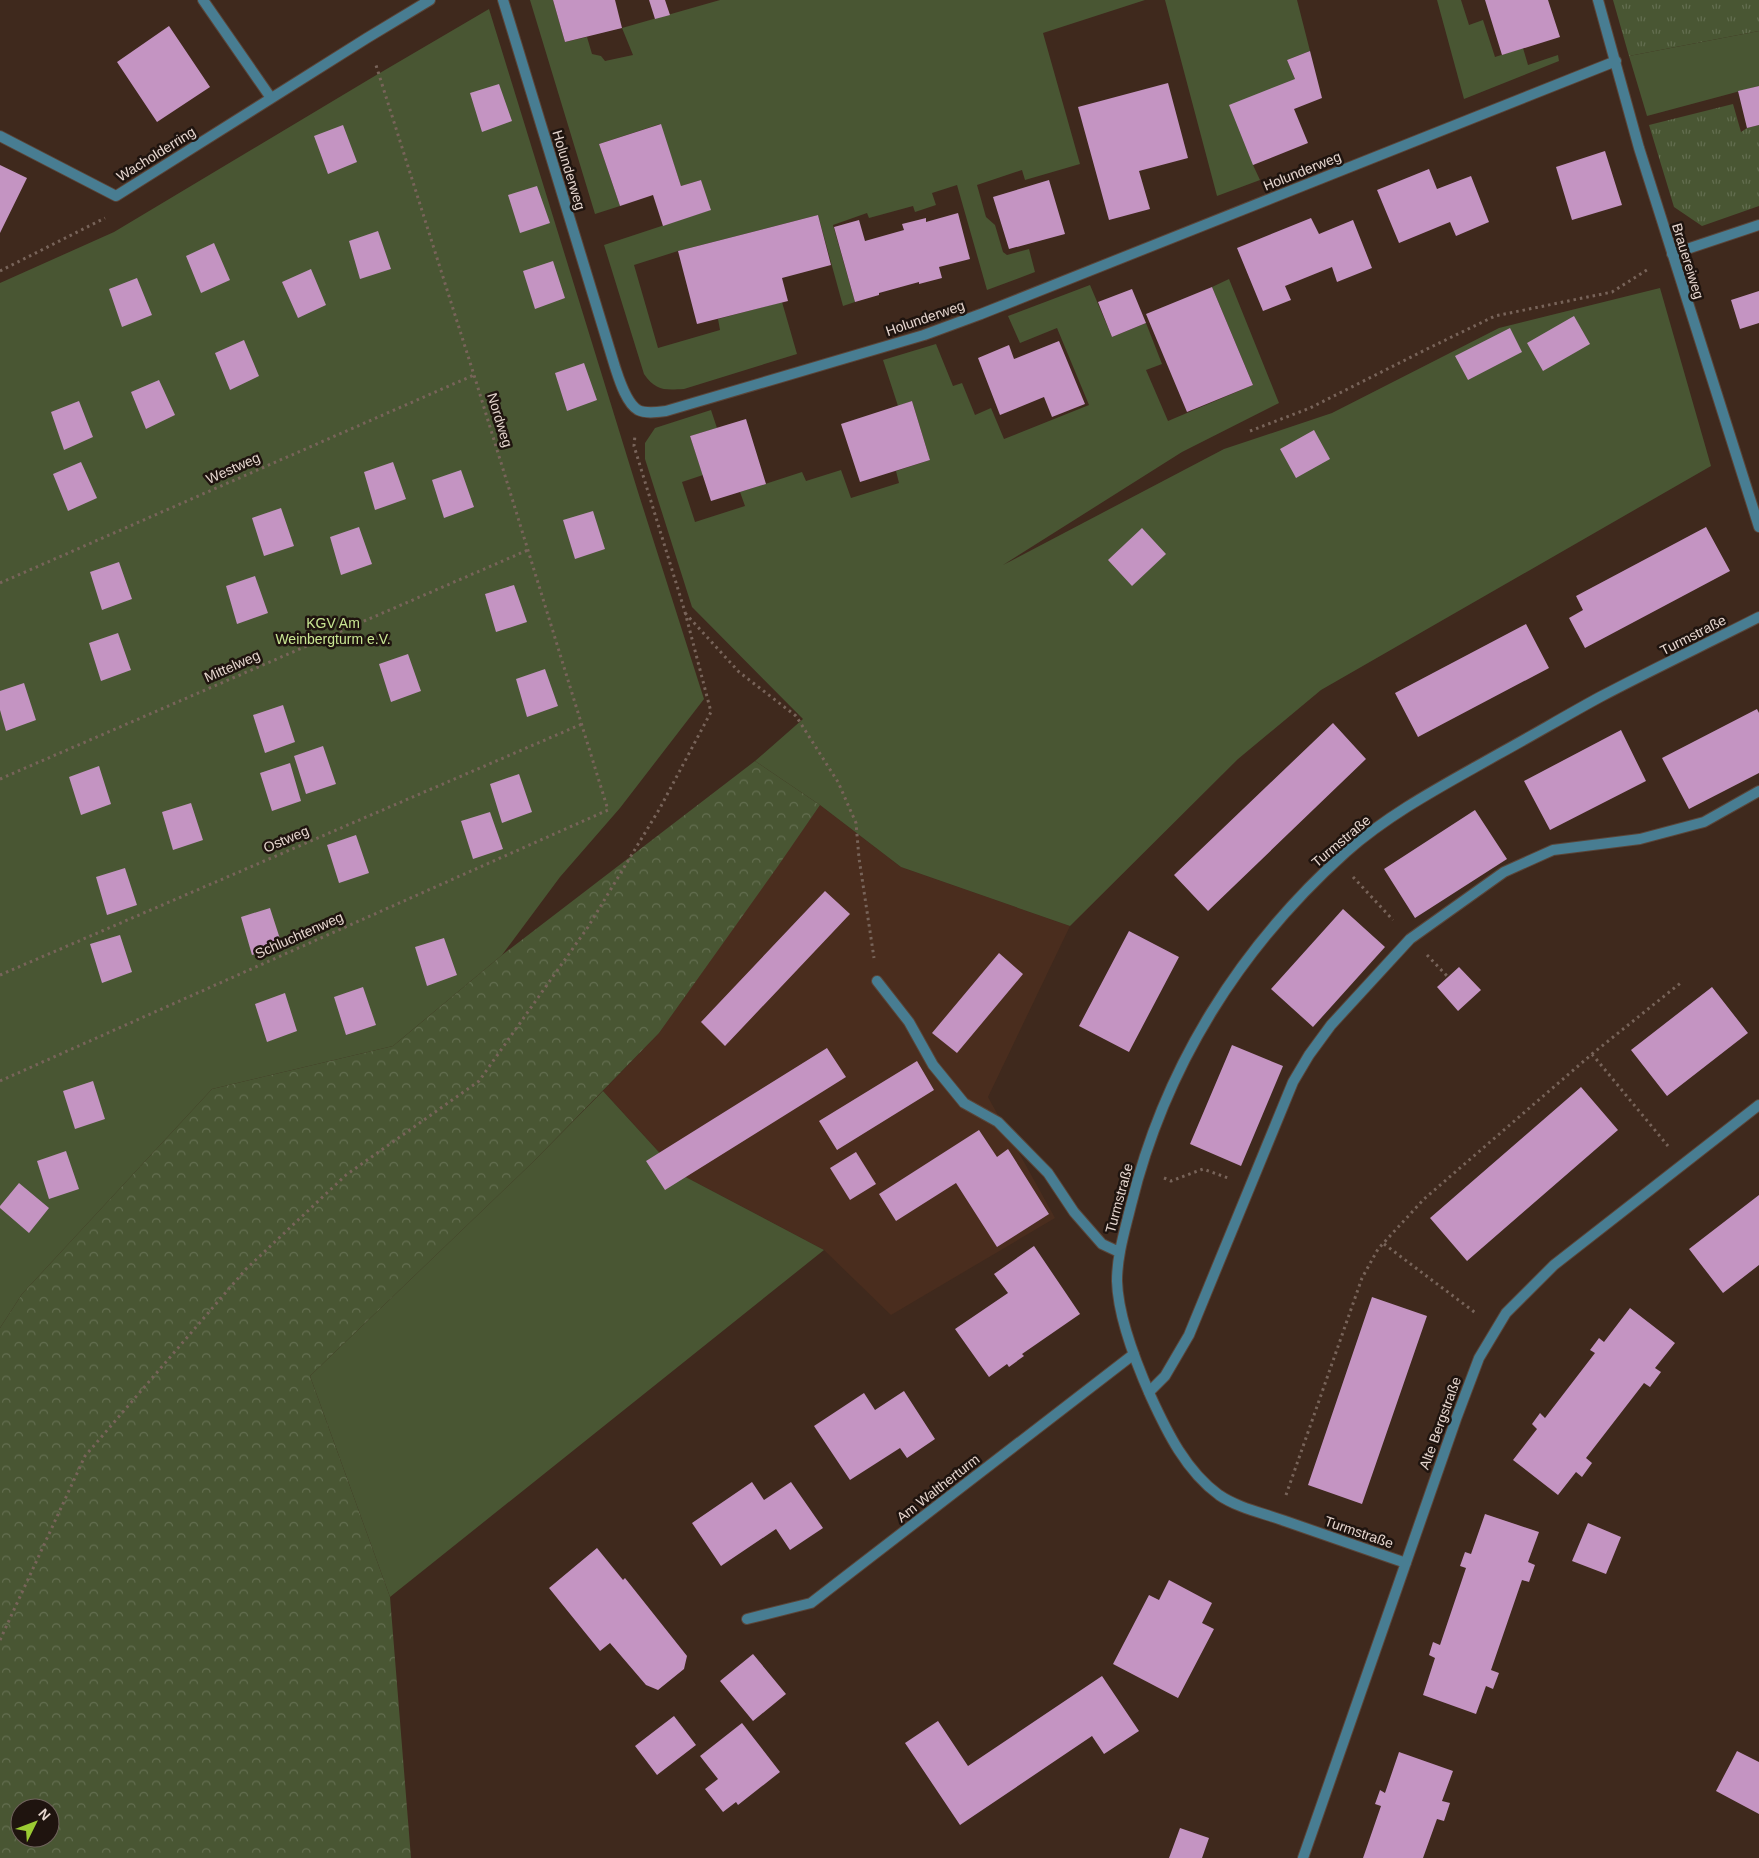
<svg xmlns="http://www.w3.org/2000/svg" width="1759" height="1858" font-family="Helvetica,sans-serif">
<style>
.built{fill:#4a2d1e}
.grass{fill:url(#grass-tufts)}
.forest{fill:url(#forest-crowns);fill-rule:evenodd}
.green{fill:#495633}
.building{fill:#c494c2}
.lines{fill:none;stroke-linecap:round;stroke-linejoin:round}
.service-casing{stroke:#5a4539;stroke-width:12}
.minor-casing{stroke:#5a4539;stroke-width:12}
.path{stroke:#78645a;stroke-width:3;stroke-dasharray:2.5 4;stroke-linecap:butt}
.service{stroke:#487d92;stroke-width:10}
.minor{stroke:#487d92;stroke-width:10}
.labels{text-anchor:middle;stroke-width:5;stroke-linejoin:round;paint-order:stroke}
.street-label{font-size:14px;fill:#e6d6cf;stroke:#1f140f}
.park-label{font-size:14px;fill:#c9e793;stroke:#1f140f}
</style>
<defs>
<pattern id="grass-tufts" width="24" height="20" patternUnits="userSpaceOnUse" patternTransform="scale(1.25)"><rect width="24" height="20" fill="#495633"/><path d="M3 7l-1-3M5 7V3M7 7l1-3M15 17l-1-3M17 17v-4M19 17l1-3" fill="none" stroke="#636e50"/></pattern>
<pattern id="forest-crowns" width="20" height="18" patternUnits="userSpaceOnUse" patternTransform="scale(1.25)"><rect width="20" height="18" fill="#495633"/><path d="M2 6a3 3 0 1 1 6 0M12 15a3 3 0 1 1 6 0" fill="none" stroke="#636e50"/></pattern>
</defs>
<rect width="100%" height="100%" fill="#3f291d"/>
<path class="built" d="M 820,805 L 901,867 L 1070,926 L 988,1097 L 1055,1218 L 891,1315 L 824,1250 L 678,1173 L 603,1091 L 659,1033 Z"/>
<path class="grass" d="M 1613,0 L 1759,0 L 1759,31 L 1629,56 Z
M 1733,104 L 1741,132 L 1747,128 L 1759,125 L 1759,206 L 1702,226 L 1674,207 L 1649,125 Z"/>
<path class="forest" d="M 755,761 L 820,805 L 778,866 L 659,1033 L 534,1161 L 310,1376 L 390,1597 L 411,1858 L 0,1858 L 0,1328 L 22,1294 L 212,1089 L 393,1046 L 502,955 ZM 20,1808 L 50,1808 L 50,1838 L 20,1838 Z"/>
<path class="green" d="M 530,0 L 553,0 L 565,42 L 587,37 L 592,54 L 601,56 L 605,61 L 633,55 L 622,28 L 720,0 L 1145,0 L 1043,33 L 1080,164 L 1025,180 L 1022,170 L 977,185 L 986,217 L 995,225 L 1003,252 L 1007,255 L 1029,249 L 1035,272 L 987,290 L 957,185 L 932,193 L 936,205 L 915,212 L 913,206 L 869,218 L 867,213 L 833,225 L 855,302 L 843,306 L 818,215 L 678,251 L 634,265 L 658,348 L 720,330 L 718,319 L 782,302 L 797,354 L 684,389 C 664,390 656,391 644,374 L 604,245 L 710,210 L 701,180 L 681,186 L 660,124 L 599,144 L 620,206 L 595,214 Z
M 1165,0 L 1297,0 L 1310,51 L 1287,60 L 1295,79 L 1253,165 L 1260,180 L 1217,196 Z
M 1437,0 L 1461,0 L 1469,25 L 1483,20 L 1495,57 L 1523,48 L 1528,65 L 1558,55 L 1559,61 L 1464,99 Z
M 489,9 L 638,492 L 704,699 L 620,808 L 560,877 L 502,955 L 393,1046 L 212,1089 L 22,1294 L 0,1328 L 0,283 L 114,232 L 373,77 Z
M 1759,31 L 1759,86 L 1647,116 L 1629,56 Z
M 1229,279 L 1279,403 L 1182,452 L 1003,565 L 1224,449 L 1332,413 L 1499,328 L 1660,288 L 1711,466 L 1321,690 L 1238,759 L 1070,926 L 901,867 L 820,805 L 755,761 L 803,719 L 692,607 L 645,459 L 645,443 L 655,428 L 711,410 L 717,428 L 690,436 L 703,475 L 682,482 L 695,522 L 745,506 L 740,492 L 802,472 L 806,481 L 841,470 L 851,498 L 899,483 L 896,471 L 930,460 L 912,401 L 898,406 L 883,360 L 936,344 L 953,386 L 962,383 L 975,415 L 991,408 L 1004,439 L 1089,405 L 1057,328 L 1020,343 L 1008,316 L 1090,285 L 1112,337 L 1146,323 L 1162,364 L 1146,370 L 1168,421 L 1253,385 L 1212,287 Z
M 603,1091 L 678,1173 L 824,1250 L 390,1597 L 310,1376 L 534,1161 Z"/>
<path class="building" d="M 553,0 L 615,0 L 622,28 L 565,42 Z
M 649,0 L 665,0 L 670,15 L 655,19 Z
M 1485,0 L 1548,0 L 1560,37 L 1502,55 Z
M 169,26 L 210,87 L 157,122 L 117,62 Z
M 1310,51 L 1322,98 L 1294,109 L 1308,143 L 1253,165 L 1229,105 L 1295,79 L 1287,60 Z
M 1168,83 L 1188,158 L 1139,171 L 1150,209 L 1109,220 L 1078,107 Z
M 499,84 L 512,121 L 482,132 L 470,93 Z
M 1759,86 L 1759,125 L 1747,128 L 1738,91 Z
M 661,124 L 681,186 L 701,180 L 711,210 L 663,226 L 653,195 L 620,206 L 599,144 Z
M 343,125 L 357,162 L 328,174 L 314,136 Z
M 1605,151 L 1622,205 L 1572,220 L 1556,167 Z
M 0,165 L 27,178 L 0,233 Z
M 1429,169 L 1437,189 L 1471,176 L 1489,222 L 1456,236 L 1450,222 L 1399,243 L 1377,190 Z
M 1049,180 L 1065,234 L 1009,249 L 993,197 Z
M 537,186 L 550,223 L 520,233 L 508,195 Z
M 958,213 L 970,259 L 939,267 L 942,278 L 919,284 L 919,282 L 879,293 L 879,295 L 855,302 L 834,227 L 859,220 L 865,241 L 904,230 L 902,224 L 926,218 L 926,222 Z
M 818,215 L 831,265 L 782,278 L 788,301 L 697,324 L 678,251 Z
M 1311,218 L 1319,234 L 1353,220 L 1372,268 L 1337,282 L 1332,267 L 1285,286 L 1291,300 L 1263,311 L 1237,248 Z
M 378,231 L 391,269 L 360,279 L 349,241 Z
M 214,243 L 230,280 L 201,293 L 186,256 Z
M 553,261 L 565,298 L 535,309 L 523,271 Z
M 311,269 L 326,305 L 298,318 L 282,282 Z
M 137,278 L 152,315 L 122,327 L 109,289 Z
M 1212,287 L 1253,385 L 1187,412 L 1146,314 Z
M 1132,289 L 1146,323 L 1112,337 L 1098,302 Z
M 1759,291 L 1759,323 L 1740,329 L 1731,300 Z
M 1574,316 L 1590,344 L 1543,371 L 1527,343 Z
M 1510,328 L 1522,352 L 1468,380 L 1455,356 Z
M 244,340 L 259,376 L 230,390 L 215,353 Z
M 1059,341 L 1085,404 L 1052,417 L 1044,397 L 1000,415 L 978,358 L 1009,345 L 1014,359 Z
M 584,363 L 597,400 L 567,411 L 555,373 Z
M 159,380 L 175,415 L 146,429 L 131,392 Z
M 79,401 L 93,437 L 64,450 L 51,412 Z
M 912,401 L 930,460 L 860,482 L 841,424 Z
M 746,419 L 766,484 L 711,501 L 690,436 Z
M 1314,430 L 1330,459 L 1296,478 L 1280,449 Z
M 81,462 L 97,498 L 68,511 L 53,474 Z
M 393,462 L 406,499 L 375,510 L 364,472 Z
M 461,470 L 474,507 L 444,518 L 432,480 Z
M 281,508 L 294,546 L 264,556 L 252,518 Z
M 593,511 L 605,549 L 575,559 L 563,520 Z
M 359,527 L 372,564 L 341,575 L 330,537 Z
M 1706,527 L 1730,571 L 1585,648 L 1569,618 L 1583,610 L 1576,596 Z
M 1142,528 L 1166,554 L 1132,586 L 1108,560 Z
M 119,562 L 132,599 L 102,610 L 90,572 Z
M 255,576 L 268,613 L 237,624 L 226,586 Z
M 514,585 L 527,622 L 496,632 L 485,594 Z
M 1526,624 L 1549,668 L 1418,737 L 1395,693 Z
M 118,633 L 131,670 L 101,681 L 89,643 Z
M 408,654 L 421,691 L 391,702 L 379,664 Z
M 545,669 L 558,706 L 527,717 L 516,679 Z
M 24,683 L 36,720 L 6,731 L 0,710 L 0,691 Z
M 283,705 L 295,742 L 265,753 L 253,715 Z
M 1757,709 L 1759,713 L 1759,773 L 1689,809 L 1662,758 Z
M 1333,723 L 1366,759 L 1208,911 L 1174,875 Z
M 1621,730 L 1646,781 L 1550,830 L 1524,781 Z
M 323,746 L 336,784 L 306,794 L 294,756 Z
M 290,763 L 301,801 L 272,811 L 260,773 Z
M 99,766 L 111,804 L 81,815 L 69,777 Z
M 519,774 L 532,812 L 502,823 L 490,784 Z
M 191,803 L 203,840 L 173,850 L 162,812 Z
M 1475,810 L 1507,859 L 1415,918 L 1384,869 Z
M 490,812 L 503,849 L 473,859 L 461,821 Z
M 356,835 L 369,873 L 339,883 L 327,845 Z
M 125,868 L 137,905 L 107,915 L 96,877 Z
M 825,891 L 850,914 L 725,1046 L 701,1022 Z
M 270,908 L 282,945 L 252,955 L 241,917 Z
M 1343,909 L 1385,947 L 1313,1027 L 1271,989 Z
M 1129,931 L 1179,957 L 1129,1052 L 1079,1026 Z
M 120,935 L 132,972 L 102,983 L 90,944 Z
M 444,938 L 457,975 L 427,986 L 415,947 Z
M 999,953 L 1023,974 L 957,1053 L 932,1033 Z
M 1459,967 L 1481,990 L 1458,1011 L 1437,987 Z
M 363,987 L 376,1025 L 346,1035 L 334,997 Z
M 1712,987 L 1748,1033 L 1667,1096 L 1631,1050 Z
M 285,993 L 297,1031 L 267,1042 L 255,1004 Z
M 1232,1045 L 1283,1066 L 1241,1166 L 1190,1144 Z
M 827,1048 L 846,1077 L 665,1190 L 646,1161 Z
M 917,1061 L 934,1090 L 837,1150 L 819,1121 Z
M 93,1081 L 105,1119 L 75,1129 L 63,1091 Z
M 1581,1087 L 1618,1130 L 1467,1261 L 1430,1218 Z
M 979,1130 L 997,1157 L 1008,1149 L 1049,1214 L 997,1247 L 956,1183 L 896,1221 L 879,1194 Z
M 66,1151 L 79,1189 L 49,1199 L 37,1161 Z
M 856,1152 L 876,1184 L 850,1200 L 830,1168 Z
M 19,1183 L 49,1208 L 29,1233 L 0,1208 L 0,1206 Z
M 1759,1195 L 1759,1265 L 1723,1293 L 1689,1249 Z
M 1034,1246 L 1080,1314 L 1022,1354 L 1024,1356 L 1009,1367 L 1007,1364 L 989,1377 L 955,1329 L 1008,1293 L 994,1274 Z
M 1372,1297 L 1427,1316 L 1362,1504 L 1308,1485 Z
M 1630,1308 L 1675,1343 L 1655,1368 L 1661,1372 L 1650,1387 L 1644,1383 L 1586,1458 L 1592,1463 L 1582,1477 L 1576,1472 L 1558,1495 L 1513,1460 L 1537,1429 L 1532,1424 L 1540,1413 L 1545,1418 L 1595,1353 L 1590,1350 L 1599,1338 L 1604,1342 Z
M 904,1391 L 935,1439 L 907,1458 L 900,1448 L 850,1480 L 814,1426 L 864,1393 L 875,1410 Z
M 752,1482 L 764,1500 L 791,1482 L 823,1528 L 790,1550 L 776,1529 L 721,1566 L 692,1523 Z
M 1485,1514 L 1539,1532 L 1528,1562 L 1535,1565 L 1529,1582 L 1522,1580 L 1491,1670 L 1499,1673 L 1493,1689 L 1486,1686 L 1476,1714 L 1423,1695 L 1435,1658 L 1429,1655 L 1433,1642 L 1440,1645 L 1466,1568 L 1460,1566 L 1465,1552 L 1471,1554 Z
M 1588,1523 L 1621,1537 L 1606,1574 L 1572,1561 Z
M 597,1548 L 623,1580 L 625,1578 L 687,1656 L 684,1669 L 658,1690 L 646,1685 L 610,1643 L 600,1651 L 549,1588 Z
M 1169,1580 L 1212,1603 L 1202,1623 L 1214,1629 L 1178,1698 L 1113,1664 L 1149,1595 L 1159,1600 Z
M 753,1654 L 786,1694 L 753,1721 L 720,1681 Z
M 1102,1676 L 1139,1731 L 1104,1754 L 1092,1736 L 960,1825 L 905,1743 L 938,1721 L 968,1766 Z
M 674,1716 L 696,1745 L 657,1775 L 635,1746 Z
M 742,1723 L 780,1772 L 738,1805 L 736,1802 L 723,1812 L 705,1789 L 718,1779 L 700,1756 Z
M 1737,1751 L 1759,1762 L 1759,1814 L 1716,1791 Z
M 1399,1752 L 1453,1771 L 1442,1801 L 1450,1803 L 1444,1821 L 1437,1819 L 1423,1858 L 1363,1858 L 1381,1806 L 1375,1804 L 1380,1790 L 1385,1793 Z
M 1180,1828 L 1209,1838 L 1202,1858 L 1169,1858 Z"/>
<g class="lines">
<defs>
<path id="service" d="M 1149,1392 L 1165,1376 L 1189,1335 L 1293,1082 L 1309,1055 L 1331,1025 L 1410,939 L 1504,872 L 1553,850 L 1640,839 L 1704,822 L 1759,791"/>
<path id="minor" d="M 203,0 L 271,98
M 503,0 L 615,367 C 619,379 626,403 638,410 C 646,414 658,412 666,411 L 924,335 L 981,314 L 1616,61
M 1598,0 L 1639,148 L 1759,527
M 0,136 L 116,196 L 367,38 L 430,0
M 1672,254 L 1759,225
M 877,981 L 909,1022 L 933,1065 L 964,1103 L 998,1122 L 1048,1173 L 1074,1212 L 1102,1244 L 1119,1252
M 1406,1563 C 1365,1549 1325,1535 1285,1521 C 1263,1513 1238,1508 1219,1495 C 1186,1471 1167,1432 1151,1397 C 1136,1363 1118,1318 1117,1281 C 1117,1255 1125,1230 1131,1205 C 1165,1066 1240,947 1346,852 C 1390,813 1444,785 1495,756 C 1530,737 1565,716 1600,697 C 1653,669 1706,644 1759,617
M 747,1619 L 811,1603 L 1134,1354
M 1303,1858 L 1456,1419 L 1479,1358 L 1506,1313 L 1554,1265 L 1759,1105"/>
</defs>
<use href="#service" class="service-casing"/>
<use href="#minor" class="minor-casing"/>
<path class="path" d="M 0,271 L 105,218
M 1250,431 L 1310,408 L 1429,348 L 1495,316 L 1612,292 L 1650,268
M 0,583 L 474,375
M 685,613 L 739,672 L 796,716 L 838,782 L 856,823 L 859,858 L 874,958
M 0,779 L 528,550
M 1353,877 L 1393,920
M 1427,955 L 1448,977
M 0,975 L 582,724
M 1592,1054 L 1668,1146
M 0,1081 L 608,810 L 474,375 L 375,62
M 1164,1178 L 1171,1181 L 1203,1169 L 1228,1178
M 1384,1244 L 1477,1314
M 1286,1495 L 1362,1278 L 1378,1249 L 1424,1199 L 1592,1054 L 1683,981
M 0,1640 L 85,1456 L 246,1269 L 346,1175 L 479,1081 L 588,927 L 660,808 L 711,712 L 685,612 L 634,446 L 635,435"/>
<use href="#service" class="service"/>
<use href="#minor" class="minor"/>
</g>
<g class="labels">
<g class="street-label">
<text transform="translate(156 154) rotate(-32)" y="5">Wacholderring</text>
<text transform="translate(569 170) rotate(73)" y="5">Holunderweg</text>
<text transform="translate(1302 171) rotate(-22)" y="5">Holunderweg</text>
<text transform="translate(1688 261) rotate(73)" y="5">Brauereiweg</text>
<text transform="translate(925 318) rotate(-19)" y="5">Holunderweg</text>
<text transform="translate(500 420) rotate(73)" y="5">Nordweg</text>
<text transform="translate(233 468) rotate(-24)" y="5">Westweg</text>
<text transform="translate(1693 635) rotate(-27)" y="5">Turmstraße</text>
<text transform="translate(232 666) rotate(-24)" y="5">Mittelweg</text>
<text transform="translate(286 839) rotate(-23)" y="5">Ostweg</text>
<text transform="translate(1341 841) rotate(-40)" y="5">Turmstraße</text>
<text transform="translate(299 935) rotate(-24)" y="5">Schluchtenweg</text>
<text transform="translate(1119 1198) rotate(-75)" y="5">Turmstraße</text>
<text transform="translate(1440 1423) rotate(-70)" y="5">Alte Bergstraße</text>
<text transform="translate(938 1488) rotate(-38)" y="5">Am Waltherturm</text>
<text transform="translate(1359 1532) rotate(19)" y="5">Turmstraße</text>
</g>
<g class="park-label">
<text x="333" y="628">KGV Am<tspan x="333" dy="16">Weinbergturm e.V.</tspan></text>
</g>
</g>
<g transform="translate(35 1823) rotate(48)"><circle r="24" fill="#1f140f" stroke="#6f625c"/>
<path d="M0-4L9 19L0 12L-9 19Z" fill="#9bcb33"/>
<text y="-8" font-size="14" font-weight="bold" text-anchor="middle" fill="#e6d6cf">N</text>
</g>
</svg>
